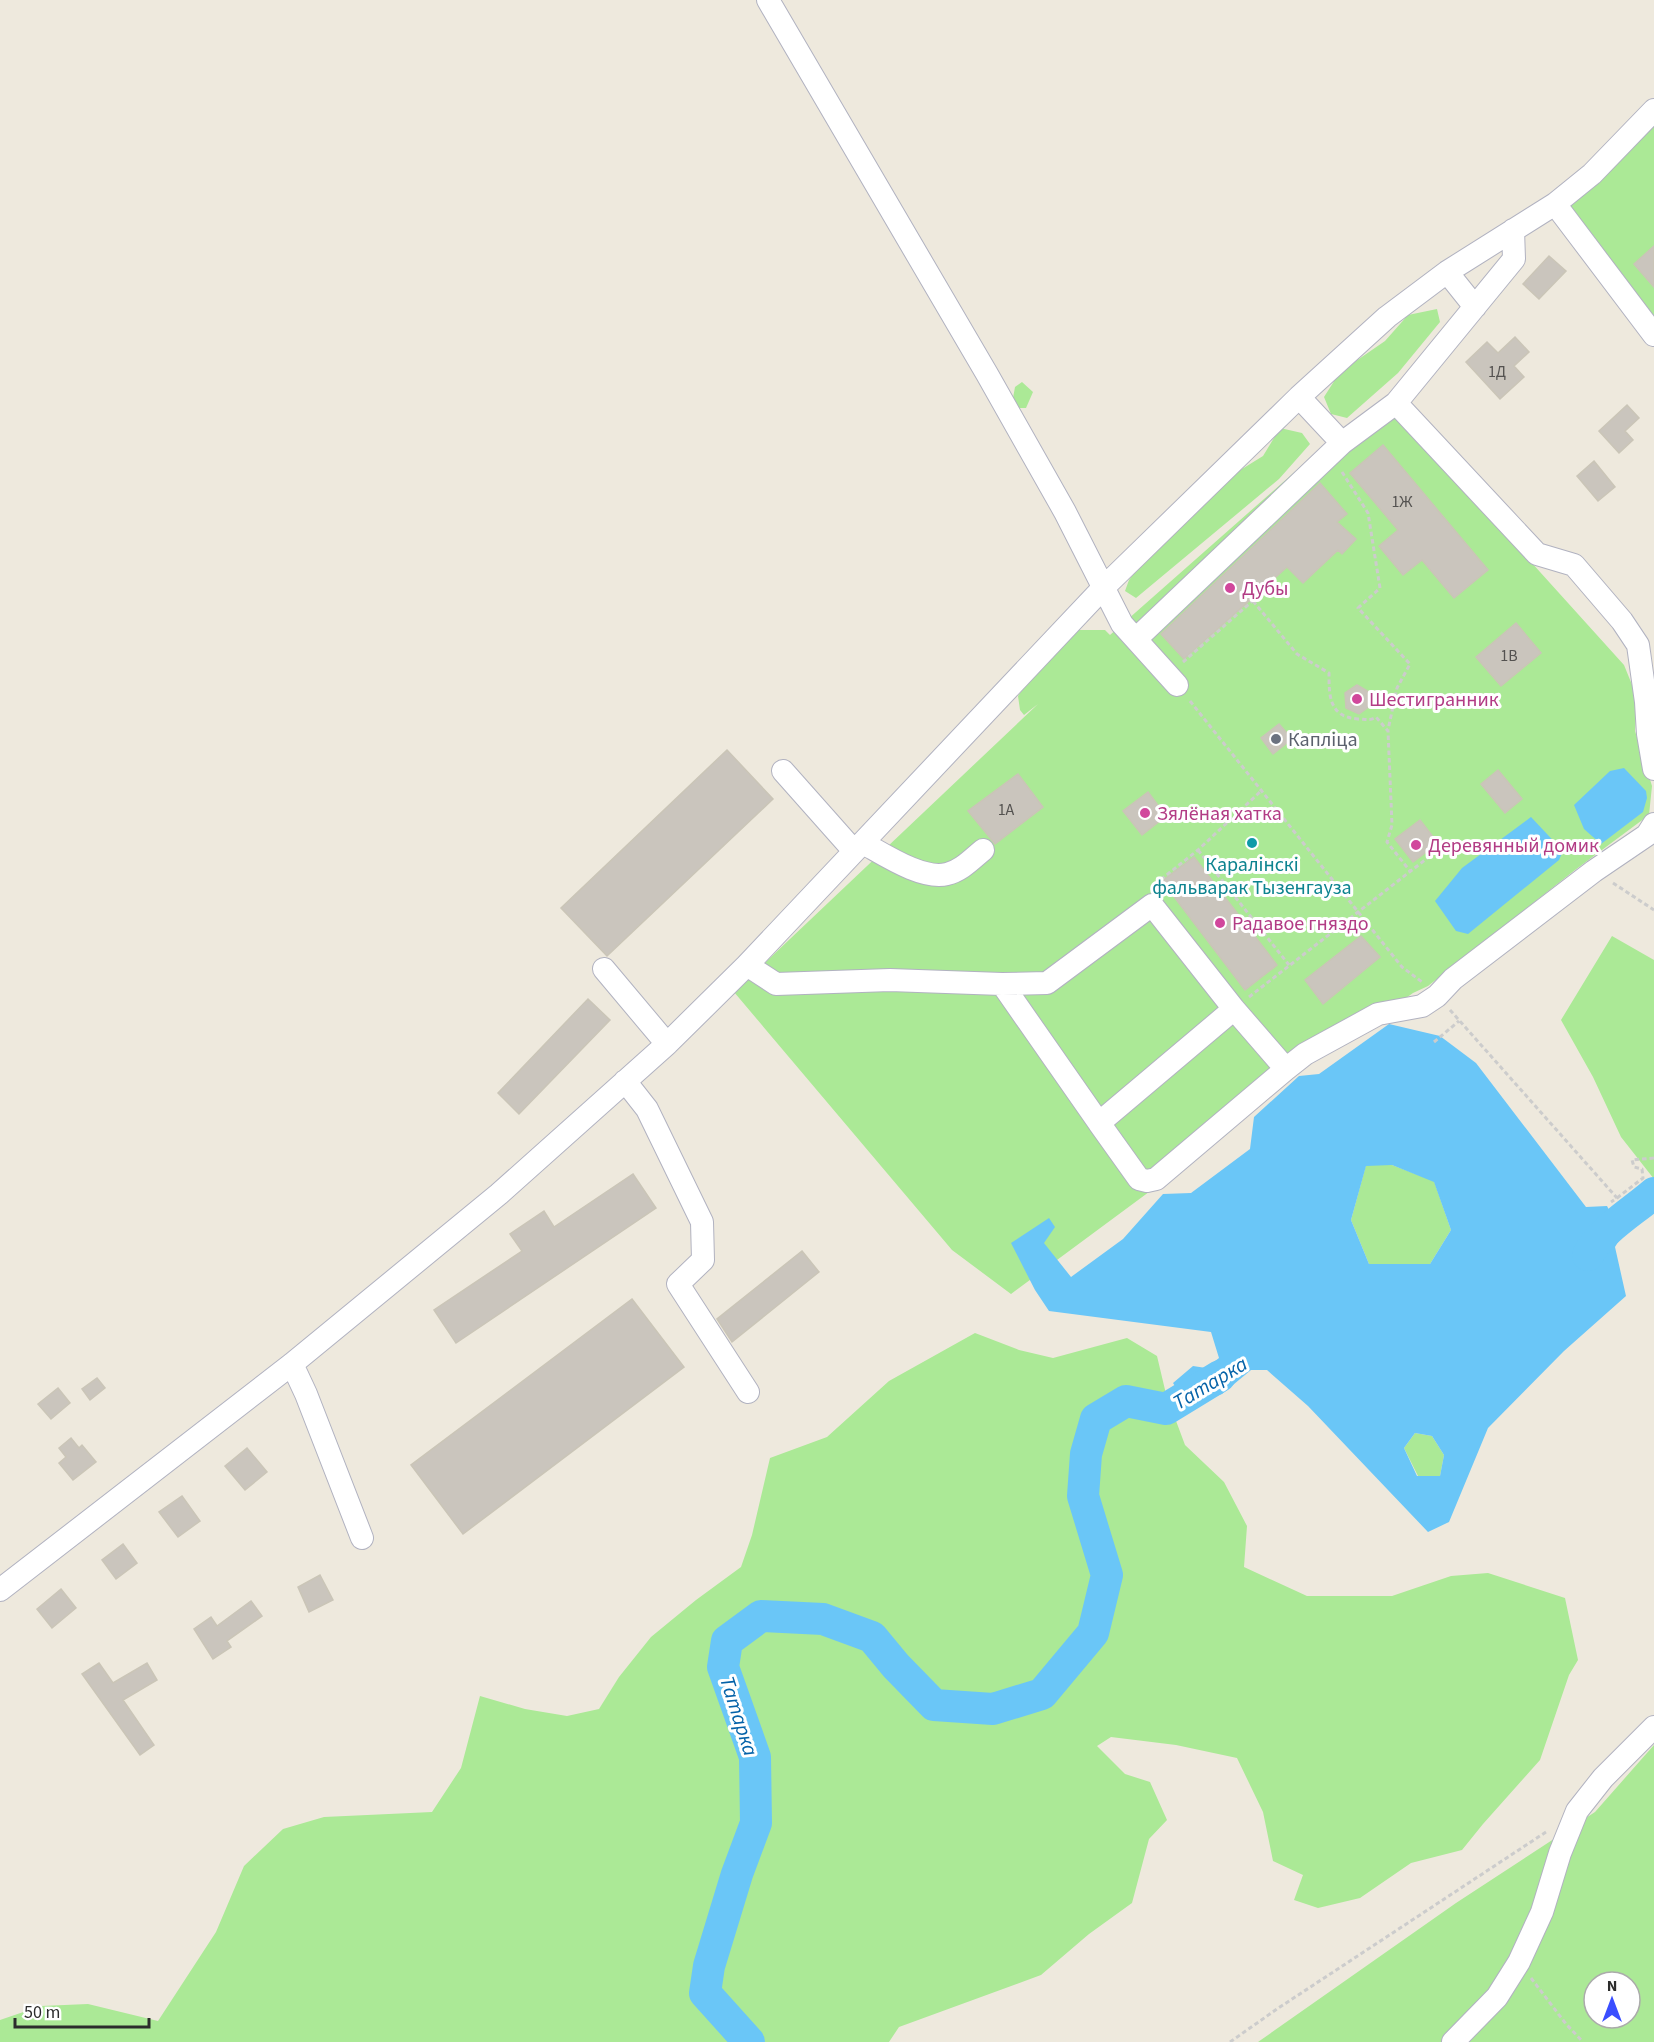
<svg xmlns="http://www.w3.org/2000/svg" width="1654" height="2042" font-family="'Source Sans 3',sans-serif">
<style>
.green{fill:#abe996;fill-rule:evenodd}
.water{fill:#6ac6f7;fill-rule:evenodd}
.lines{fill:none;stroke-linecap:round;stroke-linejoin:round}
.river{stroke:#6ac6f7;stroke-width:32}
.building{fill:#cac5bd;stroke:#cac5b7;stroke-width:1.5}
.minor-casing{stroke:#b1b2c0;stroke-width:24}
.path{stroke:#ccc;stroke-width:3;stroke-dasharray:4.5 3;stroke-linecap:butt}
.minor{stroke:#fff;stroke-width:22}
.hotel-dot{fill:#d1479c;stroke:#fff;stroke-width:2}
.worship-dot{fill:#6b7280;stroke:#fff;stroke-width:2}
.culture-dot{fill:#0f9aa8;stroke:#fff;stroke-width:2}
.labels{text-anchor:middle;stroke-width:6;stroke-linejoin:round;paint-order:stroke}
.number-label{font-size:16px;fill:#545250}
.hotel-label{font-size:20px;fill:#b23c85;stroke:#fff;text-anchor:start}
.worship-label{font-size:20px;fill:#5b616d;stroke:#fff;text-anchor:start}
.culture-label{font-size:20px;fill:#0d838f;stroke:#fff}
.water-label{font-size:21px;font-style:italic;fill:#0462a8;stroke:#fff}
</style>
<rect width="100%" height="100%" fill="#eee9dd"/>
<path class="green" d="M 1654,114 L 1654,333 L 1556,215 Z
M 1437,309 L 1440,322 L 1398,373 L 1347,418 L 1331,414 L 1324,397 L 1340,372 L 1385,341 L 1408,315 Z
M 1022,382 L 1033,392 L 1026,408 L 1018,408 L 1013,398 L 1015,387 Z
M 1401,418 L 1624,665 L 1637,697 L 1635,731 L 1652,786 L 1649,815 L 1575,870 L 1428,986 L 1413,993 L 1369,1024 L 1304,1064 L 1226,1135 L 1011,1294 L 952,1250 L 734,992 L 1038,704 L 1024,715 L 1020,710 L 1018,696 L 1028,682 L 1079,630 L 1105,630 L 1110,635 L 1350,423 Z
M 1280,428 L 1302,433 L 1310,444 L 1279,479 L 1136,598 L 1125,591 L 1129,580 L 1152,549 L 1221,482 L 1263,456 Z
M 1612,936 L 1654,960 L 1654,1179 L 1621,1137 L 1593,1077 L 1561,1020 Z
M 1366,1165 L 1392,1165 L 1434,1181 L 1451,1230 L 1430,1264 L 1369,1264 L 1351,1220 Z
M 975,1333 L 1019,1350 L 1053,1358 L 1127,1338 L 1157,1356 L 1166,1394 L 1185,1445 L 1224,1482 L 1247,1526 L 1244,1567 L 1307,1596 L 1392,1596 L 1451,1576 L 1488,1573 L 1565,1598 L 1578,1660 L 1569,1675 L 1540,1760 L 1483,1824 L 1462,1850 L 1411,1863 L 1360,1898 L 1318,1908 L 1294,1900 L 1303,1875 L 1273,1861 L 1263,1812 L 1237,1758 L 1176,1745 L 1111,1737 L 1097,1746 L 1125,1774 L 1150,1782 L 1167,1820 L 1149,1839 L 1132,1903 L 1089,1934 L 1041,1975 L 899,2027 L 889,2042 L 0,2042 L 0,2020 L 41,2006 L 88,2004 L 158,2021 L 216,1932 L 244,1866 L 283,1829 L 324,1817 L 432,1812 L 461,1768 L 480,1696 L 525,1709 L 567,1716 L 599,1709 L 619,1677 L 651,1637 L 696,1600 L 741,1567 L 752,1535 L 770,1458 L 827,1437 L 889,1381 Z
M 1415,1433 L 1432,1436 L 1444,1455 L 1440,1476 L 1418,1476 L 1404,1448 Z
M 1654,1745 L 1654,2042 L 1258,2042 L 1456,1903 L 1595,1812 ZM 1594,1982 L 1630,1982 L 1630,2018 L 1594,2018 Z"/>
<path class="water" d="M 1624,768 L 1646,791 L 1647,798 L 1643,812 L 1601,844 L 1584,829 L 1574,805 L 1610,771 Z
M 1531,817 L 1563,851 L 1559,860 L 1468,934 L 1456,931 L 1435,901 L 1462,868 Z
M 1389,1024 L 1440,1036 L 1476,1063 L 1586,1207 L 1607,1206 L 1622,1235 L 1615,1247 L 1626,1296 L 1564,1351 L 1488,1428 L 1449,1522 L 1428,1532 L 1308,1406 L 1267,1370 L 1251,1370 L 1222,1394 L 1188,1406 L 1173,1383 L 1193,1366 L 1206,1368 L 1219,1358 L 1211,1332 L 1049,1311 L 1035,1290 L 1011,1243 L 1049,1218 L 1055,1227 L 1044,1243 L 1071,1277 L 1123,1239 L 1163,1194 L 1191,1193 L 1250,1149 L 1254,1117 L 1299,1076 L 1319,1074 ZM 1392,1165 L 1434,1182 L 1451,1230 L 1430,1264 L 1369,1264 L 1351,1220 L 1366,1166 ZM 1415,1433 L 1432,1436 L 1444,1455 L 1440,1476 L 1417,1476 L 1404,1448 Z"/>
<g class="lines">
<path class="river" d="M 1588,1255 C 1603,1228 1631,1213 1654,1193
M 749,2042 L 705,1993 L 709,1966 L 737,1874 L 756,1823 L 755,1757 L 723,1667 L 727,1641 L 761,1616 L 823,1619 L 872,1637 L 896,1666 L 934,1705 L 993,1709 L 1042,1694 L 1093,1633 L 1107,1575 L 1083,1496 L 1086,1454 L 1096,1419 L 1126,1401 L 1166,1409 L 1220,1376"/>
</g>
<path class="building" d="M 1654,246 L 1654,287 L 1634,264 Z
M 1549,256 L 1566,271 L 1539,299 L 1523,284 Z
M 1515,337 L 1529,352 L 1514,366 L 1524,377 L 1500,399 L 1466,362 L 1487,342 L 1498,353 Z
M 1627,405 L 1639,418 L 1625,431 L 1633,440 L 1619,453 L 1599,431 Z
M 1383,445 L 1488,570 L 1454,598 L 1422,560 L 1403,575 L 1379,546 L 1398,530 L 1350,473 Z
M 1594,461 L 1615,487 L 1598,501 L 1577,476 Z
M 1320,483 L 1347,514 L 1337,522 L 1356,539 L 1342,554 L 1338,550 L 1303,583 L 1287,567 L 1184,659 L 1161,634 Z
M 1516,623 L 1541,653 L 1501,686 L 1476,657 Z
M 1357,685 L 1369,692 L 1370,706 L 1359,714 L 1346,708 L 1345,693 Z
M 1279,724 L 1292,739 L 1273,754 L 1261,738 Z
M 727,750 L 773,799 L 607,956 L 561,908 Z
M 1498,770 L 1522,799 L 1505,813 L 1481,784 Z
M 1018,774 L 1043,807 L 995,844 L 968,811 Z
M 1148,792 L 1166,816 L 1142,835 L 1123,811 Z
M 1420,820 L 1438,843 L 1413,862 L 1395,839 Z
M 1194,857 L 1277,965 L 1245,990 L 1162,881 Z
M 1361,936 L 1380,957 L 1323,1004 L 1305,980 Z
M 588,999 L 610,1020 L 519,1114 L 498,1093 Z
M 633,1174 L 656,1208 L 456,1343 L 434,1310 L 522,1251 L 510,1234 L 544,1211 L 554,1227 Z
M 802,1251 L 819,1272 L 732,1342 L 717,1319 Z
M 632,1299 L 684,1367 L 463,1534 L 411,1465 Z
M 97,1378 L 105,1388 L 90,1400 L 82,1389 Z
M 58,1388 L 70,1403 L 51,1419 L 38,1404 Z
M 71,1438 L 79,1448 L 82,1445 L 96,1462 L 73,1480 L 59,1463 L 66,1457 L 59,1448 Z
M 247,1448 L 267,1472 L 245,1490 L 225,1466 Z
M 182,1496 L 200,1521 L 178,1537 L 159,1512 Z
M 123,1544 L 137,1563 L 116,1579 L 102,1560 Z
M 320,1575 L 333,1600 L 309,1612 L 298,1587 Z
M 61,1589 L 76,1608 L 52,1628 L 37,1609 Z
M 251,1601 L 262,1616 L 227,1641 L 231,1647 L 213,1659 L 194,1629 L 211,1617 L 217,1626 Z
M 99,1663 L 113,1683 L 147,1663 L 157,1680 L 123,1700 L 154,1745 L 140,1755 L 82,1674 Z"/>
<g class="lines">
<defs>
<path id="minor" d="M 768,0 L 987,374 L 1065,512 L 1122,624 L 1177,685
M 1555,204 L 1654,335
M 1447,272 L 1475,307
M 1299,397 L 1342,443
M 1396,403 L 1537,554 L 1574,565 L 1622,621 L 1638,645 L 1646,702 L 1648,734 L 1654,769
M 1136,639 L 1342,443 L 1396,403 L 1514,259 L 1513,230
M 783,771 L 854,851
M 863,843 C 885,855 922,880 947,874 C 961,871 972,859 983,850
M 747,965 L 776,984 L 890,980 L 1002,984 L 1047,983 L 1152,905 L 1234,1009 L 1286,1069 L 1305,1054 L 1378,1014 L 1422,1006 L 1437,996 L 1453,979 L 1594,871 L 1647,835 L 1654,824
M 604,969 L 667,1044
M 1002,984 L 1099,1123
M 1234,1009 L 1099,1123 L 1139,1179 L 1147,1181 L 1156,1179 L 1286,1069
M 625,1081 L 647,1109 L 702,1222 L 703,1260 L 678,1284 L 748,1392
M 292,1364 L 306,1394 L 362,1538
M 0,1590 L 292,1364 L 499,1194 L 667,1044 L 747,965 L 1103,588 L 1299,397 L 1387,317 L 1447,272 L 1555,204 L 1592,174 L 1654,110
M 1453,2042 L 1497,1997 L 1519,1962 L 1542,1912 L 1560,1853 L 1577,1811 L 1603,1778 L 1654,1727"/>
</defs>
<use href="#minor" class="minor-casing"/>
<path class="path" d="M 1342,472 L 1368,513 L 1380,588 L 1358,608 L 1410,664 L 1397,688 L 1388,730
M 1253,601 L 1297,654 L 1329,673 C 1329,696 1329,717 1358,719 C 1365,719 1370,721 1376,717 L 1388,731 L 1392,825 L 1387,842 L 1410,871
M 1183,662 L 1274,582
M 1190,701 L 1402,967 L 1422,982
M 1198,850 L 1289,965
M 1613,883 L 1654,910
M 1160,886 L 1159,881 L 1198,850 L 1261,791
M 1249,997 L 1448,842
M 1450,1010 L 1617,1198 L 1611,1202
M 1434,1042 L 1459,1021
M 1617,1198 L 1643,1178 L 1642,1169 L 1634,1167 L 1632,1160 L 1654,1158
M 1531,1978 L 1566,2024 L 1583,2042
M 1230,2042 L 1277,2009 L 1546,1832"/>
<use href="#minor" class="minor"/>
</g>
<g class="hotel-dot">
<circle cx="1230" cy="588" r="6"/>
<circle cx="1357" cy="699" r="6"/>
<circle cx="1145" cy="813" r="6"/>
<circle cx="1416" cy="845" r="6"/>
<circle cx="1220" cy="923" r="6"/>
</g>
<circle class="worship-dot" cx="1276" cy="739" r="6"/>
<circle class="culture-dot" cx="1252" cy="843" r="6"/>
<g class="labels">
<g class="number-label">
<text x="1497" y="377">1Д</text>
<text x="1402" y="507">1Ж</text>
<text x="1509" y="661">1В</text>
<text x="1006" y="815">1А</text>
</g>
<g class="hotel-label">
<text x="1242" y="595">Дубы</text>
<text x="1369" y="706">Шестигранник</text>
<text x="1157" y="820">Зялёная хатка</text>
<text x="1428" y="852">Деревянный домик</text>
<text x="1232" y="930">Радавое гняздо</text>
</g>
<g class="worship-label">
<text x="1288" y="746">Капліца</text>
</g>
<g class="culture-label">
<text x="1252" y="871">Каралінскі<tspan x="1252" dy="23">фальварак Тызенгауза</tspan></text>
</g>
<g class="water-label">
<text transform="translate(1210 1383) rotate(-31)" y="7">Татарка</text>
<text transform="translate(739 1716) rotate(72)" y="7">Татарка</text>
</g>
</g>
<g transform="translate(1612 2000)"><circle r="28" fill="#ffffff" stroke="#ababab" stroke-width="1.5"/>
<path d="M0-4.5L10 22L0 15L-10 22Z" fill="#3a4eff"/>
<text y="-9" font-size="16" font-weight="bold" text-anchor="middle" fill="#2c2c2c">N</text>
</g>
<path d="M15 2018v9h134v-9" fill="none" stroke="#2c2c2c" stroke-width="3"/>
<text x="24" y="2018" font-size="18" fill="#2c2c2c" stroke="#ffffff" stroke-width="4.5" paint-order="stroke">50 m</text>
</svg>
